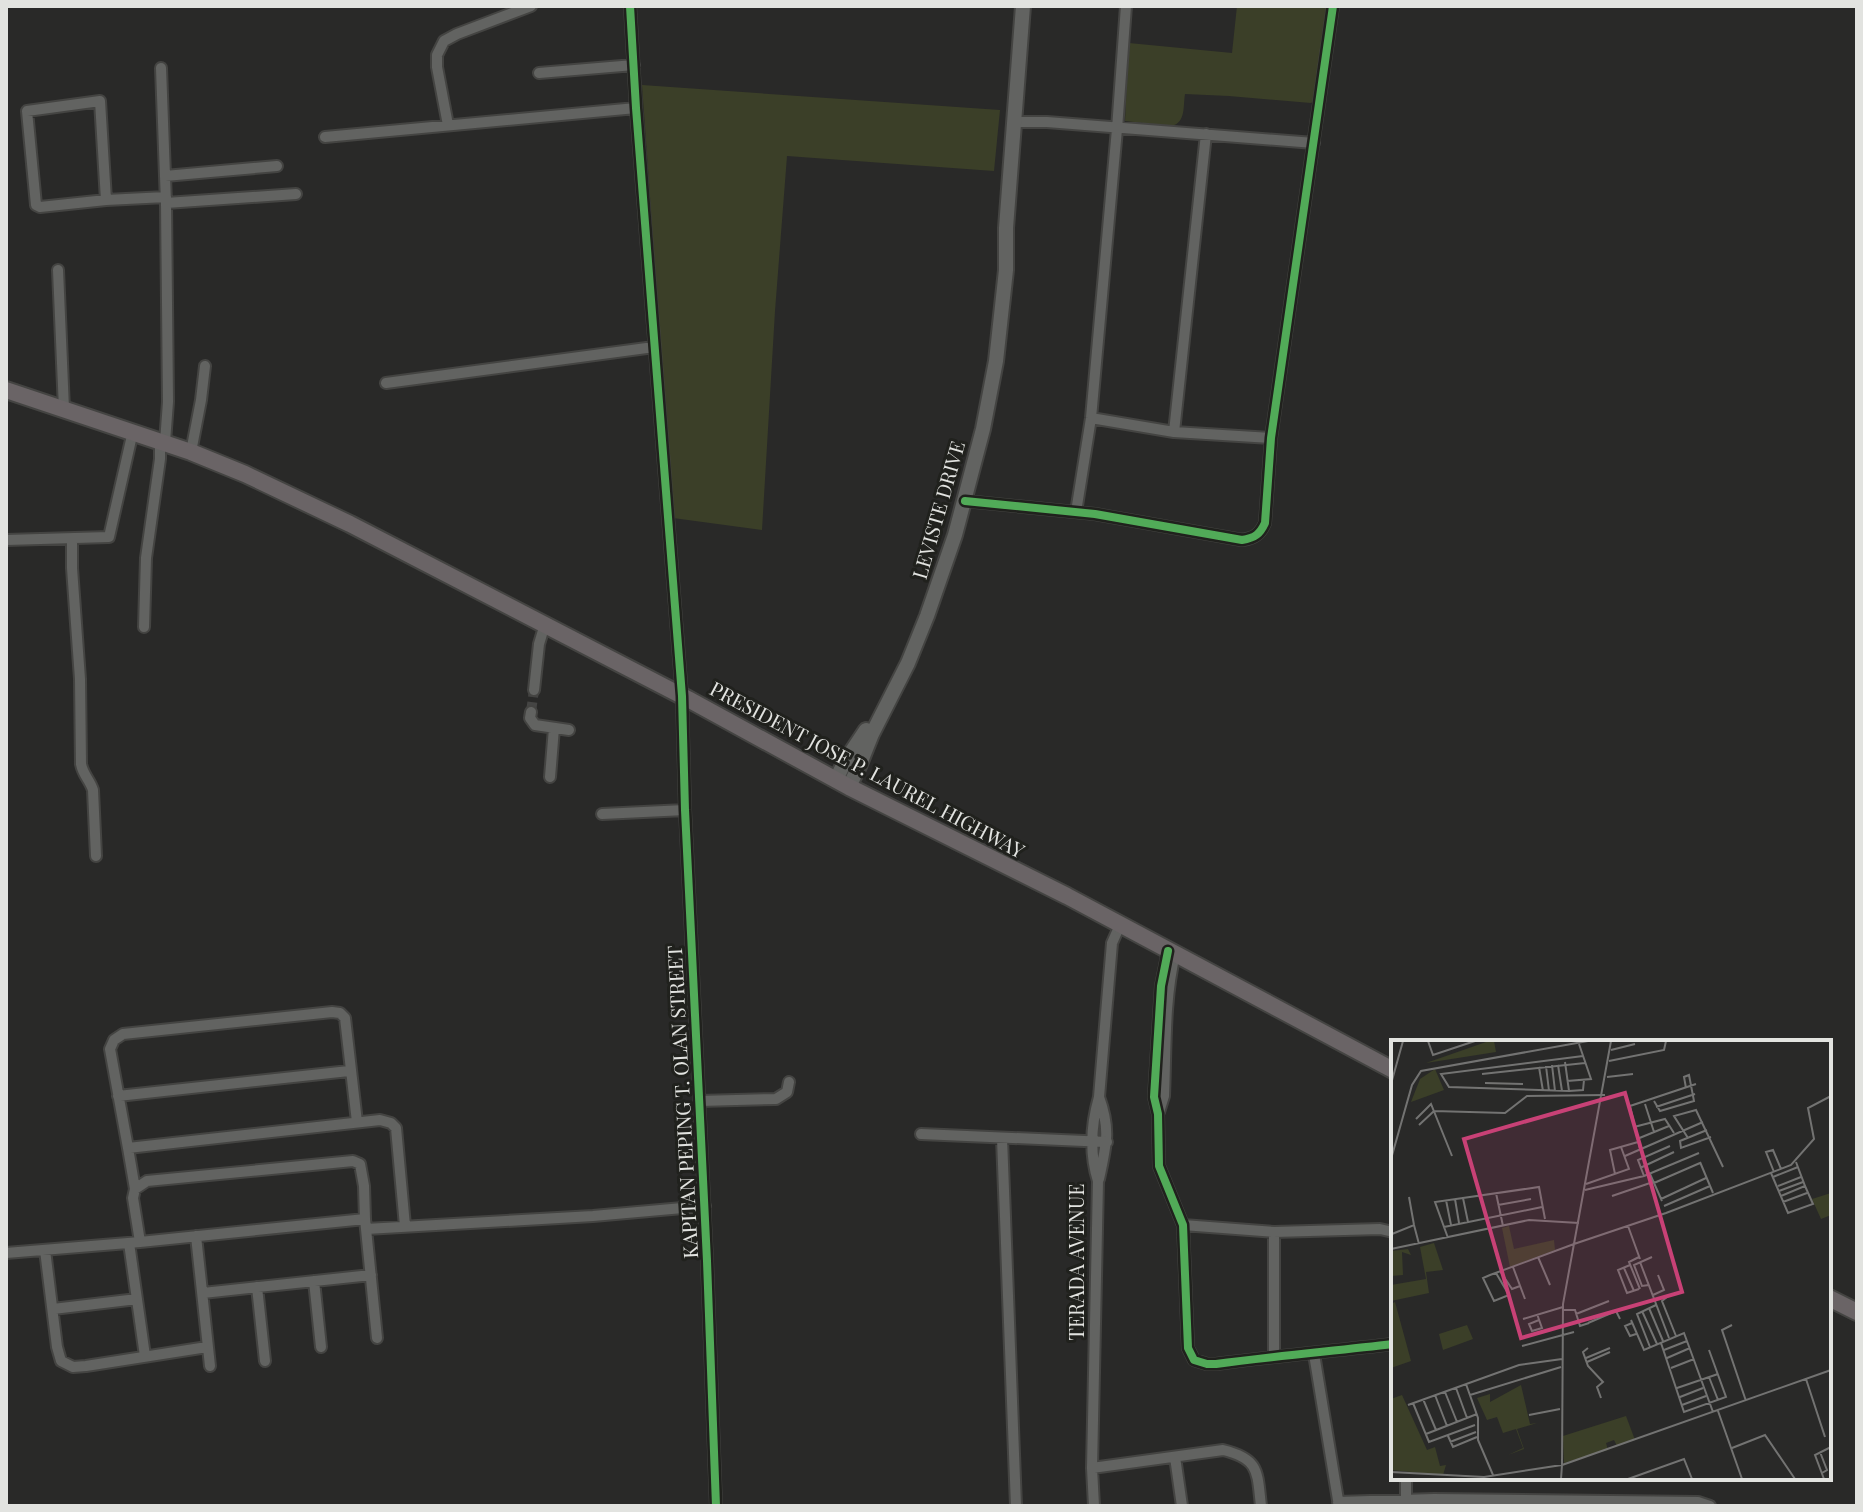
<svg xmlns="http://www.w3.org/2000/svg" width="1863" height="1512" font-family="'Playfair Display',serif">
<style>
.green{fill:#3b3f28}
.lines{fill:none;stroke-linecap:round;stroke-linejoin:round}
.street-tunnel{stroke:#454544;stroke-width:10;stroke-dasharray:10 5;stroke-linecap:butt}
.street-casing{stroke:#444442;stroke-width:14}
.secondary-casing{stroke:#444442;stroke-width:18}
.primary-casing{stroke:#444442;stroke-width:20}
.street{stroke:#626361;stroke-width:10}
.secondary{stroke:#626361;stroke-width:14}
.primary{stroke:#6a6466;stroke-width:16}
.cycleway-casing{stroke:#20211d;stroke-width:13}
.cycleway{stroke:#51ab58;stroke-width:8}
.labels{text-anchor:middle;stroke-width:6;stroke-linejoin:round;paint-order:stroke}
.street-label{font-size:20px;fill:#e2e3e0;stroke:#20211d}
.inset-road{fill:none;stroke:#737372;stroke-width:2}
.view{fill:#c84176;fill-opacity:0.15;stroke:#c84176;stroke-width:4}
.inset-edge{fill:none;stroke:#e2e3e0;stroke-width:4}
</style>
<rect width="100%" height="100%" fill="#292928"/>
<path class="green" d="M 1237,6 L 1327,6 L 1314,101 L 1311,103 L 1229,96 L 1185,94 C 1183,106 1186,122 1172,126 L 1125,121 L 1129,43 L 1232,53 Z
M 642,85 L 1000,110 L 994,171 L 787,156 L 775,311 L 762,530 L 673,518 Z"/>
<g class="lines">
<path class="street-tunnel" d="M 531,712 L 534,690"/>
<defs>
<path id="street" d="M 630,6 L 636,108 L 682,696 L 685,810 L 707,1261 L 716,1506
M 161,68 L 166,203 L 168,402 L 165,442
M 539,73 L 634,65
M 1014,122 L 1047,122 L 1314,143
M 448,125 L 437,67 L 437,55 L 444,41 L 457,34 L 531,6
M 325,137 L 636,108
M 165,176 L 277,166
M 106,200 L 100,101 L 27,111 L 36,205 L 40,207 L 106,200 L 166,197
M 166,203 L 296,194
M 58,270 L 64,409
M 386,383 L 654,347
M 1091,418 L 1174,432 L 1271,438
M 1174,432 L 1206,134
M 191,452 L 201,400 L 205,366
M 965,501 L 1095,514 L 1242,540 C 1255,538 1260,534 1265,523 L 1271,438 L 1333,6
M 1076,512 L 1091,418 L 1117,129 L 1126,6
M 72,539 L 72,568 L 80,679 L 81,764 C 83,775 90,780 93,790 L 96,856
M 6,540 L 109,537 L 133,431
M 144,627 L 146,558 L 160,459 L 160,441
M 534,690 L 539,644 L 545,624
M 531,712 L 530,718 L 535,725 L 569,730
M 550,777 L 554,728
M 602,814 L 685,810
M 1168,951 L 1161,986 L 1154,1097 L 1158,1114 L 1159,1166 L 1183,1225 L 1188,1348 L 1194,1360 L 1207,1364 L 1216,1364 C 1275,1356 1334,1351 1393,1344
M 118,1096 L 349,1071
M 699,1101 L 776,1099 L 787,1092 L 789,1082
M 1159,1112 L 1164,1096 C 1166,1050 1164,1000 1175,954
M 921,1134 L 1107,1142
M 1002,1138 L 1016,1506
M 128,1148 L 110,1049 L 114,1040 L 123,1034 L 332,1012 L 340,1013 L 345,1018 L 357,1122
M 1099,1179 C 1106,1146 1111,1130 1099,1097
M 135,1189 L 128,1148 L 380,1120 L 391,1123 L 396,1128 L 405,1226
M 1183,1225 L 1274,1232 L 1380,1229 L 1393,1232
M 366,1229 L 593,1216 L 705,1206
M 1274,1232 L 1274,1356
M 196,1236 L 210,1366
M 140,1242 L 133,1198 L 135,1189 L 147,1181 L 353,1161 L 360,1164 L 364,1186 L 365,1219 L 377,1338
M 129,1243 L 145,1356
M 45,1250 L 57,1347 L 61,1361 L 73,1367 L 86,1366 L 207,1347
M 6,1253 L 140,1242 L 365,1219
M 314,1281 L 321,1347
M 257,1287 L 265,1361
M 203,1293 L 371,1275
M 53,1309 L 137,1299
M 1314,1354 L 1339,1506
M 1175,1457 L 1182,1506
M 1092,1468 L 1223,1450 C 1260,1459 1257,1472 1261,1506
M 1406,1499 L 1406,1478
M 1338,1502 L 1434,1499 L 1698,1502 L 1710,1506
M 1094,1506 L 1092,1468 L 1098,1181 C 1089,1152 1091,1125 1099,1097 L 1112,943 L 1120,925"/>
<path id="secondary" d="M 836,780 L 844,763 L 866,730
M 849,787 L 860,764 L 872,734 L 908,663 L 927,616 L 955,535 L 983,429 L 996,361 L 1006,270 L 1006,228 L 1023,6"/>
<path id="primary" d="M 6,390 L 191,452 L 245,474 L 350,524 L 688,699 L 849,787 L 1067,896 L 1393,1070
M 1829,1298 L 1857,1312"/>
</defs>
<use href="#street" class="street-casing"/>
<use href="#secondary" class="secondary-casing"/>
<use href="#primary" class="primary-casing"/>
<use href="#street" class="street"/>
<use href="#secondary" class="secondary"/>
<use href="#primary" class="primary"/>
<defs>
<path id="cycleway" d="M 630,6 L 636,108 L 682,696 L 685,810 L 707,1261 L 716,1506
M 965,501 L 1095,514 L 1242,540 C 1255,538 1260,534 1265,523 L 1271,438 L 1333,6
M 1168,951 L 1161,986 L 1154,1097 L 1158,1114 L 1159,1166 L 1183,1225 L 1188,1348 L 1194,1360 L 1207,1364 L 1216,1364 C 1275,1356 1334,1351 1393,1344"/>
</defs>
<use href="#cycleway" class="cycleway-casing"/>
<use href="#cycleway" class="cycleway"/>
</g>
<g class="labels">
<g class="street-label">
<text transform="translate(939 510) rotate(-74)" y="7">LEVISTE DRIVE</text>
<text transform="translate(867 770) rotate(28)" y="7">PRESIDENT JOSE P. LAUREL HIGHWAY</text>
<text transform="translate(683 1102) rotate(-93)" y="7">KAPITAN PEPING T. OLAN STREET</text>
<text transform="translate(1077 1262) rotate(-90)" y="7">TERADA AVENUE</text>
</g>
</g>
<g transform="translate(1391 1040)">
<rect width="440" height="440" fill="#292928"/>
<path d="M 98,1 L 103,1 L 105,12 L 35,23 ZM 44,29 L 53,50 L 20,62 L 29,39 ZM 440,153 L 440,175 L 430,179 L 421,159 ZM 118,186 L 123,209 L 163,200 L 164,210 L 119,227 L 111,188 ZM 43,203 L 52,230 L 35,232 L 38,253 L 0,261 L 0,245 L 35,239 L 29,207 ZM 17,209 L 20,215 L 11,212 L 12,235 L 0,236 L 0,211 ZM 4,262 L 20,321 L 0,328 L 0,264 ZM 76,285 L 82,299 L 52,310 L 48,294 ZM 130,345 L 139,384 L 146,383 L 126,389 L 133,409 L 117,415 L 132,408 L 125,389 L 112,393 L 106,377 L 96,380 L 86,358 L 99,354 L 99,362 ZM 11,355 L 36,410 L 44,407 L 49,426 L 55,425 L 52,435 L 0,430 L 0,359 ZM 235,376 L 244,400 L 226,406 L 223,400 L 215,403 L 217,410 L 173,423 L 172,396 Z" fill="#3b3f28"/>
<path class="inset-road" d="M 37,1 L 42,15 L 84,1M 220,1 L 172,264 L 171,425 L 440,330M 220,10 L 244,4M 192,16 L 50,34 L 58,47 L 178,51 L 192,50 L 193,40M 218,21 L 273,10 L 275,1M 174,22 L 178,51M 161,25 L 164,51M 167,25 L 171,51M 155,26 L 158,51M 148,27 L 152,51M 91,34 L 194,23M 216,37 L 242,34M 176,41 L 200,39 L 188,4M 94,43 L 132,44M 0,44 L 12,1M 263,61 L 269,71 L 303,61 L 298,35 L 293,37 L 295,48M 254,64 L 263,92M 265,67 L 304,54M 25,79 L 40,64 L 61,116M 28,85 L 43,71 L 114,73 L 136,56 L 214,55M 243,87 L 274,79 L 283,93M 316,90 L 289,101 L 290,108 L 320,97M 297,98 L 283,76 L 305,70 L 332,127M 246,99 L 278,86M 249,109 L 239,66 L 305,44M 234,116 L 312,82M 0,119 L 21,45 L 30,31 L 197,1M 309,122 L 322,153M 249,128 L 283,112M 383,132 L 375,112 L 382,110 L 390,129M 380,133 L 397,173 L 422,164 L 414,146M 224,134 L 219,110 L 247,102M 259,134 L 271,161M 253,136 L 247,120 L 279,106M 382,137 L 407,127M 263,143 L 309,123M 195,144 L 238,129 L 230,107M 387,146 L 410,137M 194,150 L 253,136 L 308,113M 388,151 L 412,142M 105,153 L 112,186M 221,156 L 262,142M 390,156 L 414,146 L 405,122M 18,157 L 23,185M 72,158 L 77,182M 64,159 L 68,183M 270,159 L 315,138M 55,160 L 60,185M 392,162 L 416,153M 107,165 L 140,159M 273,166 L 319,146M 237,186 L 249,219M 53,187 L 151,167M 1,194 L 23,185 L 28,204M 57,198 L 44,162 L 148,147 L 154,179M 0,209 L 138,180 L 188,183M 147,217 L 159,245M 248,217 L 238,222 L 249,249M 249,222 L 278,298M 239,225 L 227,230 L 236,253 L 248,249M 122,227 L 134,259M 233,228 L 243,251M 109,231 L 121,249 L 129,246M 105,233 L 118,255 L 103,261 L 92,238 L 99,235 L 183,204 L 275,173 L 400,125 L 423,99 L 417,68 L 440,56M 258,245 L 251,246 L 243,225 L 261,217M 262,255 L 273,250 L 267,235M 276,257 L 271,261 L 285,296M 258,268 L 272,301M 172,270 L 184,270 L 189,286 L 198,283M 251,271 L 266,304M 146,274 L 151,288 L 141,291 L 138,284 L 148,280M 185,274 L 218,261M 132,279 L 172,267M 240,280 L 253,310 L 293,293 L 322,372M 197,283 L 225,271 L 229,279M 241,283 L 234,286 L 239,296 L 245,294M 341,285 L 331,290 L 355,361M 270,303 L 293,372 L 335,357 L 318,310M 131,306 L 183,292M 259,307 L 246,274 L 265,265M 197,308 L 192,312 L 197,326 L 212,342 L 206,347 L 210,358M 273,310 L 296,301M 195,318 L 219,308M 276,318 L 299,308M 196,322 L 219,312M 280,328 L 303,319M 318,337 L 327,360M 415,339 L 434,397M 75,344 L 87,378 L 87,400 L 102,435M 65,348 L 76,378M 286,348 L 327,334M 54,352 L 66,382M 44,355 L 56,386M 79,355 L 170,327M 289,357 L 312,348M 32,359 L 45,390M 22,363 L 38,402 L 84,385M 17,365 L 128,325 L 171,319M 291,365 L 315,356M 327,371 L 351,439M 138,375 L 169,369M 35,394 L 86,374M 57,396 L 62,407 L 86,397M 59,402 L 85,392M 341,408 L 374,395 L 404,439M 429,412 L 436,430 L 431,433M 0,432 L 93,437 L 171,425 L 170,439M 237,439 L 293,419 L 301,439M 433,439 L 424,415 L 440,407"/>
<path class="view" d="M 234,53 L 291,252 L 130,298 L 73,99 Z"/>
<rect width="440" height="440" class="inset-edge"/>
</g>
<rect width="1863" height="1512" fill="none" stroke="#e2e3e0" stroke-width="16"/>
</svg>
